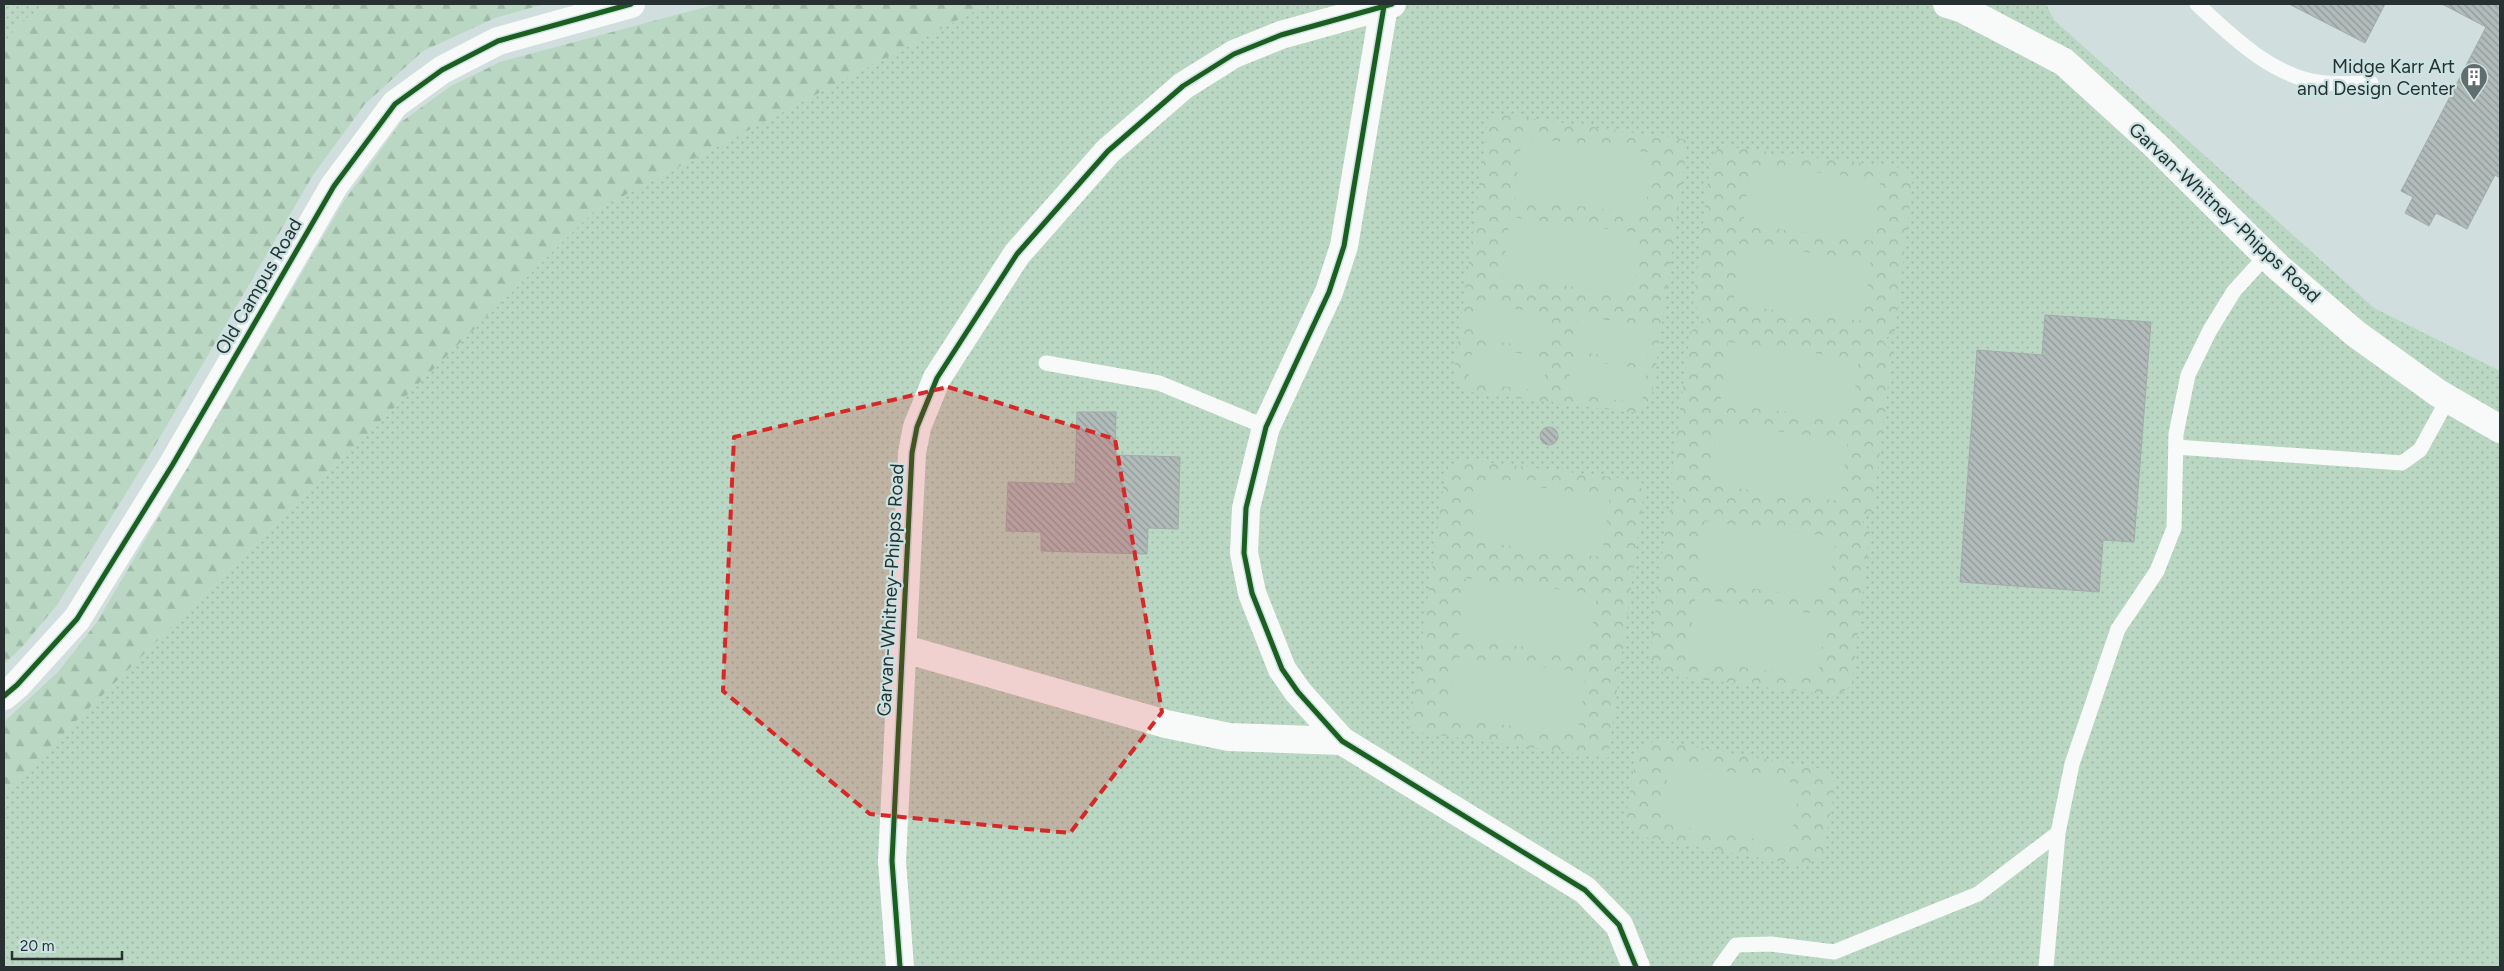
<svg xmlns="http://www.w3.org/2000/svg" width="2504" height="971" font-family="Figtree,sans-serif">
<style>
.grass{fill:url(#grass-dots)}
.forest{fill:url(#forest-firs)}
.park{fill:url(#park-crowns)}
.pitch{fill:#b9d7c2}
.building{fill:url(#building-back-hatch);stroke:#a2abaa}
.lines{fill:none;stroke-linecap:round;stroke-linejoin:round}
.lane{stroke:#f8fafa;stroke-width:15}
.street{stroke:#f8fafa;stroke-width:28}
.cycleway-casing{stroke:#cbe4e3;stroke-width:8}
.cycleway{stroke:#1b5e20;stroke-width:5}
.marked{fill:#d62828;fill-opacity:0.2;stroke:#d62828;stroke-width:4;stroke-dasharray:10 6;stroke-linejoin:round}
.labels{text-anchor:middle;stroke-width:4.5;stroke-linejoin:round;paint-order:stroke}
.poi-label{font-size:19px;fill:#273131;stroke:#cbe4e3;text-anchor:end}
.street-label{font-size:19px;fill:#273131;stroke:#cbe4e3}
</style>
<defs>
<pattern id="grass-dots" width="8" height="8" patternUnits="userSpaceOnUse" patternTransform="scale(1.25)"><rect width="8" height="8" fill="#b9d7c2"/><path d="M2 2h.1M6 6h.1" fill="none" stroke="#9fb9a7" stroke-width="1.8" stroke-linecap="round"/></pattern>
<pattern id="forest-firs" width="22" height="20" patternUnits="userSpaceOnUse" patternTransform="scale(1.25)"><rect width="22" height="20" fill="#b9d7c2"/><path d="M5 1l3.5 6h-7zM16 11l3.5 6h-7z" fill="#9fb9a7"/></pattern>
<pattern id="park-crowns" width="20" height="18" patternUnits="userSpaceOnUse" patternTransform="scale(1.25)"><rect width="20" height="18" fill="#b9d7c2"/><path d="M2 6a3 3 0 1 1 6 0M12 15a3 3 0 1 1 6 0" fill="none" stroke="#9fb9a7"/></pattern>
<pattern id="building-back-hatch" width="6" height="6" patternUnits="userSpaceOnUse" patternTransform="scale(1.25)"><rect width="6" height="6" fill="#b1bbb9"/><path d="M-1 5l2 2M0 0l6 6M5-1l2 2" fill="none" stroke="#909997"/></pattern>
</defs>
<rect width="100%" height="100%" fill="#d1dede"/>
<path class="grass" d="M 4,4 L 49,4 L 21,22 L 4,43 Z
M 988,4 L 2046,4 L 2054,20 L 2374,308 L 2500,371 L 2500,967 L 4,967 L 4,792 L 593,212 Z"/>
<path class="forest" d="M 49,4 L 545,4 L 495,18 L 423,51 L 365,104 L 313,175 L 149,456 L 57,605 L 22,647 L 4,664 L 4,43 L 21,22 Z
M 717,4 L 988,4 L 593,212 L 4,792 L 4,722 L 58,672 L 97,622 L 344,201 L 401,122 L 451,86 L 500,62 Z"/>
<path class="park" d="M 1489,113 L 1688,140 L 1651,402 L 1637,413 L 1462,391 L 1453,379 Z
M 1721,146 L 1903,168 L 1913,178 L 1895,331 L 1883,341 L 1892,352 L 1873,510 L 1861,520 L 1870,531 L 1852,684 L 1839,696 L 1665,675 L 1650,658 L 1667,513 L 1685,498 L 1671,482 L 1690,332 L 1708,319 L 1693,305 L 1711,157 Z
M 1460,459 L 1635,480 L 1644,492 L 1608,758 L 1409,731 L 1446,469 Z
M 1655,740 L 1822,769 L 1836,785 L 1822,856 L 1805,866 L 1638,836 L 1626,818 L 1636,754 Z"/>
<path class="pitch" d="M 1522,137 L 1653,153 L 1645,214 L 1514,198 Z
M 1750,164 L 1881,180 L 1873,241 L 1743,225 Z
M 1510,217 L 1641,233 L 1633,294 L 1502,278 Z
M 1741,244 L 1871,260 L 1863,321 L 1733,305 Z
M 1478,304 L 1552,314 L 1548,348 L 1473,339 Z
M 1578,316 L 1652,326 L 1647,361 L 1573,351 Z
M 1728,342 L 1859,359 L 1851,420 L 1720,404 Z
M 1473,347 L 1547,357 L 1543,391 L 1468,382 Z
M 1572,359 L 1647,369 L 1642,403 L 1567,394 Z
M 1717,424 L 1848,440 L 1840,501 L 1710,485 Z
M 1480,480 L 1610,496 L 1602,557 L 1472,541 Z
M 1705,521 L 1836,537 L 1828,598 L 1698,582 Z
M 1466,578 L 1597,594 L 1589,655 L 1458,639 Z
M 1695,599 L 1826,615 L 1818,677 L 1688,660 Z
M 1455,657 L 1586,672 L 1578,734 L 1448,718 Z
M 1670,762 L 1800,784 L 1790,845 L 1660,823 Z"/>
<path class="building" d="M 2289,4 L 2385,4 L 2365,43 Z
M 2442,4 L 2500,4 L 2500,178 L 2495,175 L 2467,229 L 2436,213 L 2429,226 L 2405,213 L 2413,197 L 2401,191 L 2486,27 Z
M 2045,315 L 2151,322 L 2134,542 L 2103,540 L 2099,592 L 1960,582 L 1977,350 L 2042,355 Z
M 1077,412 L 1116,412 L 1115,455 L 1180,457 L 1178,529 L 1148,528 L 1147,554 L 1041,551 L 1041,532 L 1006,531 L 1008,482 L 1075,484 Z
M1540 436a9 9 0 1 1 18 0a9 9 0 1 1-18 0Z"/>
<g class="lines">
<path class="lane" d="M 2197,4 C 2231,36 2275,79 2325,83 C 2340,84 2356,83 2371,83
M 1046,363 L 1159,383 L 1266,427
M 2176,447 L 2402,463 L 2420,450 L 2448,399
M 1720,967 L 1736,945 L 1771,944 L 1834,952 L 1978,894 L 2058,833
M 2046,967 L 2058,833 L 2072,764 L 2118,629 L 2157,571 L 2174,528 L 2176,434 L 2188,375 L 2210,330 L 2234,291 L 2267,255"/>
<path class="street" d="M 1947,4 L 1963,9 L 2064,62 L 2155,145 L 2278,267 L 2356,334 L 2438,393 L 2500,429
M 1384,6 L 1344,246 L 1329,292 L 1266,427 L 1246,508 L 1244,553 L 1252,593 L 1282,669 L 1298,692 L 1342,741 L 1585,890 L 1619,925 L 1636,967
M 901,648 L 1166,724 L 1229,737 L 1342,741
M 4,696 L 17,685 L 77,619 L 173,464 L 334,186 L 395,104 L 442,70 L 498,41 L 631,4
M 900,967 L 892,861 L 912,453 L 917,427 L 937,378 L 1017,254 L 1108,151 L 1183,86 L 1234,54 L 1281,35 L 1392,4"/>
<defs>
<path id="cycleway" d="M 1384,6 L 1344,246 L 1329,292 L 1266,427 L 1246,508 L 1244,553 L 1252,593 L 1282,669 L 1298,692 L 1342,741 L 1585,890 L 1619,925 L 1636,967
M 4,696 L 17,685 L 77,619 L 173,464 L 334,186 L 395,104 L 442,70 L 498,41 L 631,4
M 900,967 L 892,861 L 912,453 L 917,427 L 937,378 L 1017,254 L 1108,151 L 1183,86 L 1234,54 L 1281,35 L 1392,4"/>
</defs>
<use href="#cycleway" class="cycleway-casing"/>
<use href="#cycleway" class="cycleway"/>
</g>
<path class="marked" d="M 948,387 L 1115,439 L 1162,712 L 1070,833 L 870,814 L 723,691 L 734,437 Z"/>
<defs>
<symbol id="building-pin" viewBox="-11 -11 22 30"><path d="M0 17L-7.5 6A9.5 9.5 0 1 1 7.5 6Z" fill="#626e6e" stroke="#cbe4e3"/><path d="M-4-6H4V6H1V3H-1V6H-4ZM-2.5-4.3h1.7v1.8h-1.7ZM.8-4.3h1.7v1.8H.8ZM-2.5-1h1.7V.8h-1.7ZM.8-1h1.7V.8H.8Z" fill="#fff"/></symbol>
</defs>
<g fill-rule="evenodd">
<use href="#building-pin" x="2458" y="61" width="32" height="43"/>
</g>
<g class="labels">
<g class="poi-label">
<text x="2455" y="73">Midge Karr Art<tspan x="2455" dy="22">and Design Center</tspan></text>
</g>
<g class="street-label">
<text transform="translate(2225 212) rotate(43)" y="7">Garvan-Whitney-Phipps Road</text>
<text transform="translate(258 286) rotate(-60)" y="7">Old Campus Road</text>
<text transform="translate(890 590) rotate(-87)" y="7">Garvan-Whitney-Phipps Road</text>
</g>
</g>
<rect width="2504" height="971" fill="none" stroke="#273131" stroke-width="10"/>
<path d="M12 951v8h110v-8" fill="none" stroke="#273131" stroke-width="2.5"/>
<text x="20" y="951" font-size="15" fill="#273131" stroke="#cbe4e3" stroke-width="4" paint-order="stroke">20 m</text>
</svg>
